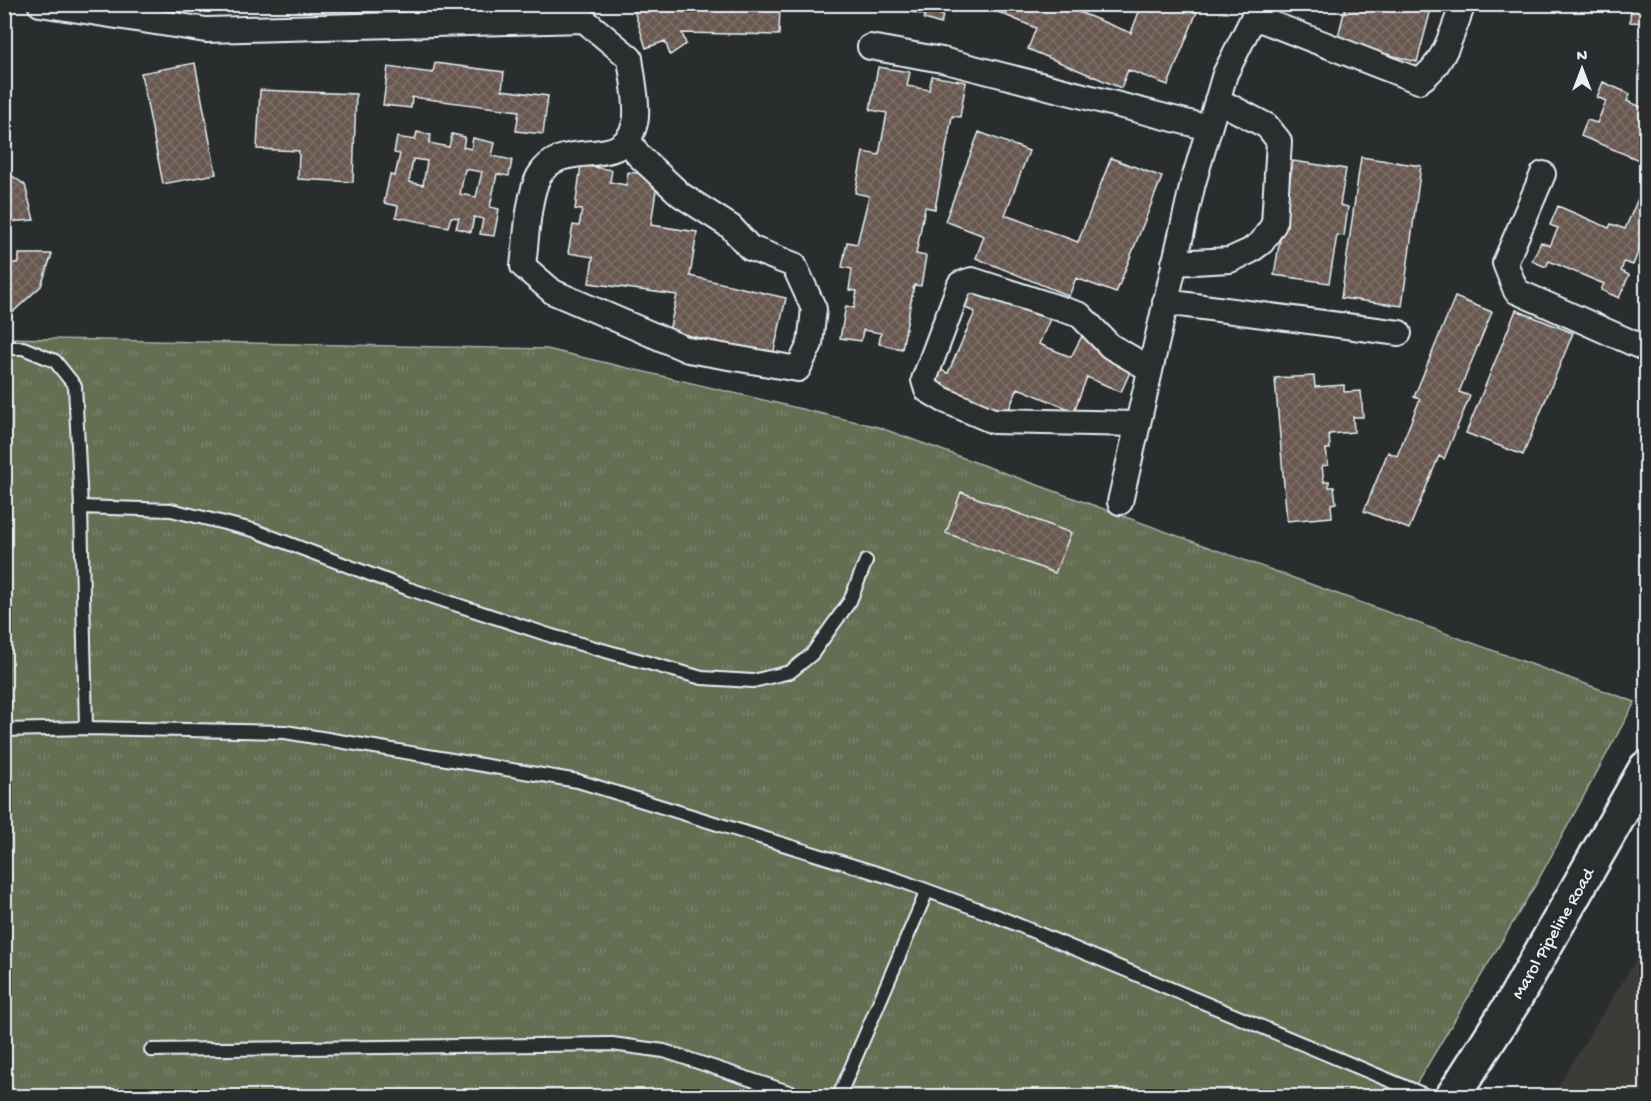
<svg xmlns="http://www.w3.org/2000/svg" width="1651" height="1101" font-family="'Gochi Hand',sans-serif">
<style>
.built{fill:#3c3a38}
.grass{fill:url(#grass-tufts);stroke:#a6afa6;stroke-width:1.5}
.building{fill:url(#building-cross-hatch);stroke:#e8f1f8;stroke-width:1.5;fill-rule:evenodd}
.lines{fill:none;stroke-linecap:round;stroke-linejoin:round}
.lane-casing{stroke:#e8f1f8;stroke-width:16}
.street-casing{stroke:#e8f1f8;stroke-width:28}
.secondary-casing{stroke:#e8f1f8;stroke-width:38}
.lane{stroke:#2a2d2e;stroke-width:12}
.street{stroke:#2a2d2e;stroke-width:24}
.secondary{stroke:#2a2d2e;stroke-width:33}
.labels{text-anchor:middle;stroke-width:6;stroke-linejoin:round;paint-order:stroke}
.street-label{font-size:18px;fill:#e8f1f8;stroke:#2a2d2e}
</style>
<defs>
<pattern id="grass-tufts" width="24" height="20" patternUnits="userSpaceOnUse" patternTransform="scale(1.5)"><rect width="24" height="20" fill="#656d53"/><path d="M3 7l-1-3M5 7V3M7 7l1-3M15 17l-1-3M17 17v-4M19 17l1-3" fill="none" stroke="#7b826c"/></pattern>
<pattern id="building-cross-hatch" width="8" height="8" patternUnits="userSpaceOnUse" patternTransform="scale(1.5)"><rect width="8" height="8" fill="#67584f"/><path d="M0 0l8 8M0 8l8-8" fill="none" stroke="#7d7069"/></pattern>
</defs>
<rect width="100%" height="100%" fill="#2a2d2e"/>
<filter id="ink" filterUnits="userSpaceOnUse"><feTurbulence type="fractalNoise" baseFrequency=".0167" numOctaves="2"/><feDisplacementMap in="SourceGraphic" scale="12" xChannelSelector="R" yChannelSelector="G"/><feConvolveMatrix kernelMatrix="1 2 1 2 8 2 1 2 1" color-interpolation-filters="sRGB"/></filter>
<g filter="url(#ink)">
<path class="built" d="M 1646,943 L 1646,1096 L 1552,1096 Z"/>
<path class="grass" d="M 5,338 L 547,349 L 878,427 L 1635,702 L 1536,884 L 1409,1096 L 5,1096 Z"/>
<path class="building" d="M 632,4 L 780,4 L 779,35 L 682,33 L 686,44 L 670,55 L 665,41 L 646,48 Z
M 875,4 L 946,4 L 944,9 L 940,8 L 938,14 L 943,15 L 941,24 L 924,19 L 925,15 L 891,7 L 890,11 L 874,7 Z
M 1001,4 L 1059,4 L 1131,33 L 1142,4 L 1200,4 L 1168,85 L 1128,70 L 1121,88 L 1028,49 L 1036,28 L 998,12 Z
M 1346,4 L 1398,4 L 1430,13 L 1417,62 L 1337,41 Z
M 1631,4 L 1646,4 L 1646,23 L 1630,22 Z
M 195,63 L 216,174 L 163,184 L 141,73 Z
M 435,63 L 504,72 L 502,90 L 548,96 L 543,134 L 516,131 L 519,111 L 412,97 L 411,108 L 383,105 L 388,67 L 433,73 Z
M 878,67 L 910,72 L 907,86 L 929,90 L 932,76 L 966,82 L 960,117 L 952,116 L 935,209 L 925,207 L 916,254 L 926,256 L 921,286 L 914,285 L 902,349 L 879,344 L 881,333 L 863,330 L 861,341 L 840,338 L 846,306 L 854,308 L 857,291 L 849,290 L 852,269 L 842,267 L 847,242 L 857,244 L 869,196 L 855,193 L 863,152 L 879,155 L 887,113 L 870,110 Z
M 1603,82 L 1630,94 L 1627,101 L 1646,109 L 1646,163 L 1581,136 L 1587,120 L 1597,123 L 1606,101 L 1597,97 Z
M 260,90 L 356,94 L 353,182 L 298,179 L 299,151 L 257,149 Z
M 417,132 L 431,135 L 429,143 L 449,147 L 452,134 L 465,137 L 463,147 L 471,149 L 473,138 L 495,143 L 492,156 L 512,160 L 509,176 L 497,174 L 490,207 L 499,209 L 494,236 L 480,234 L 483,219 L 474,217 L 471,232 L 456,228 L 459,218 L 451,217 L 448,227 L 396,217 L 398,206 L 384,203 L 390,175 L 395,176 L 400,154 L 394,153 L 397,137 L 415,140 ZM 413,159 L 427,161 L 423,185 L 409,182 ZM 465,169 L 482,172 L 476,197 L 460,194 Z
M 979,132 L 1029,151 L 1005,215 L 1078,242 L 1111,158 L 1162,177 L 1116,293 L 1076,278 L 1069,296 L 976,258 L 984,236 L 945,221 Z
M 1361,157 L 1421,166 L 1402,306 L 1341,298 Z
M 1293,161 L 1346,169 L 1340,205 L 1348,207 L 1344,236 L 1337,235 L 1329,283 L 1274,275 Z
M 581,165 L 612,170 L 610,182 L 626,185 L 628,172 L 658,176 L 651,225 L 697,232 L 690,276 L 786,298 L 773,355 L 669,331 L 677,295 L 589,283 L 593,257 L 568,253 L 573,225 L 579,226 L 582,210 L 575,209 Z
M 4,170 L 25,185 L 34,220 L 5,222 Z
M 1646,180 L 1646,238 L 1644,237 L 1633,265 L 1624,262 L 1621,271 L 1629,275 L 1619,298 L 1601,290 L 1604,284 L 1549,261 L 1546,267 L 1532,261 L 1541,242 L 1550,246 L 1558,228 L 1550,225 L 1558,206 L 1609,228 L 1611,224 L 1625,229 Z
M 19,254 L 52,254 L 41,286 L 14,311 L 4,311 L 4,263 L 19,263 Z
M 969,284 L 1050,319 L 1039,344 L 1071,357 L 1082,336 L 1134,363 L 1121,392 L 1087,377 L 1074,411 L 1018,388 L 1005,418 L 931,387 L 938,369 L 948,373 L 975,312 L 960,306 Z
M 1455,297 L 1492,312 L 1459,392 L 1470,396 L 1444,459 L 1439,456 L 1409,529 L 1364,511 L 1388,452 L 1397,456 L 1420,399 L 1414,397 Z
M 1516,310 L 1573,333 L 1523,455 L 1466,433 Z
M 1314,376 L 1315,387 L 1344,385 L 1344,392 L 1361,391 L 1363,417 L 1353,417 L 1354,432 L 1329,434 L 1330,449 L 1326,449 L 1328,465 L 1322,466 L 1324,482 L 1329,481 L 1329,487 L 1334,487 L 1336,503 L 1331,504 L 1332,517 L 1287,521 L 1275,378 Z
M 961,492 L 1071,533 L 1055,573 L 946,533 Z"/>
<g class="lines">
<defs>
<path id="lane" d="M 4,348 L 23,348 L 55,361 L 75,386 L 81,507 L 86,728
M 81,507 L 171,510 L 253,530 L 409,589 L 552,636 L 702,678 L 753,681 L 790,672 L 812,654 L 850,601 L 866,561
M 4,730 L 86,728 L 285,732 L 578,781 L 896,879 L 999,917 L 1427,1096
M 151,1050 L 612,1044 L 664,1051 L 801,1096
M 839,1096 L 927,891"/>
<path id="street" d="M 40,4 L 206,30 L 584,20 L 630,58 C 632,75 639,108 635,123 C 623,174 562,135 539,176 C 528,195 526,243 523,266 L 553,292 L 688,350 L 798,369 L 810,344 L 814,309 L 794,265 L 750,248 L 731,227 L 681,195 L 638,155 L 628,139
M 1254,17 L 1419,81 C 1445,64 1452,32 1463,4
M 870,47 L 942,60 L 1209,128
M 1543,174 L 1505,263 L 1516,291 L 1646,349
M 1174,263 L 1230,260 L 1250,251 L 1262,242 L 1274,224 L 1279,141 L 1267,126 L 1217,100
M 1165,302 L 1399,333
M 1137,424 L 993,421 L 944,400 L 927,390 L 924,380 L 960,284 L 972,280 L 1080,315 L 1110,346 L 1150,369
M 1120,502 L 1193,183 L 1225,74 L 1260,4"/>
<path id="secondary" d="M 1453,1096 L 1513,1002 L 1646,768"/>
</defs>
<use href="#lane" class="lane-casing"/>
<use href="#street" class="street-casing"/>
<use href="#secondary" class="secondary-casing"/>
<use href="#lane" class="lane"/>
<use href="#street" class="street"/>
<use href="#secondary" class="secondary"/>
</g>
</g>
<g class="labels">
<g class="street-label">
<text transform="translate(1552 933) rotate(-60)" y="6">Marol Pipeline Road</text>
</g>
</g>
<rect width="1651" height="1101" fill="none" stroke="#2a2d2e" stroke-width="24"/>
<rect x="12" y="12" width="1627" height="1077" fill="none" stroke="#e8f1f8" stroke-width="2" filter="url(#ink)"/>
<g transform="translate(1582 69)" stroke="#2a2d2e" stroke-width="4.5" paint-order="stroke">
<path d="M0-4.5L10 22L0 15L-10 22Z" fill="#e8f1f8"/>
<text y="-9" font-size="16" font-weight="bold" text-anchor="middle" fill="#e8f1f8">N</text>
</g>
</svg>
